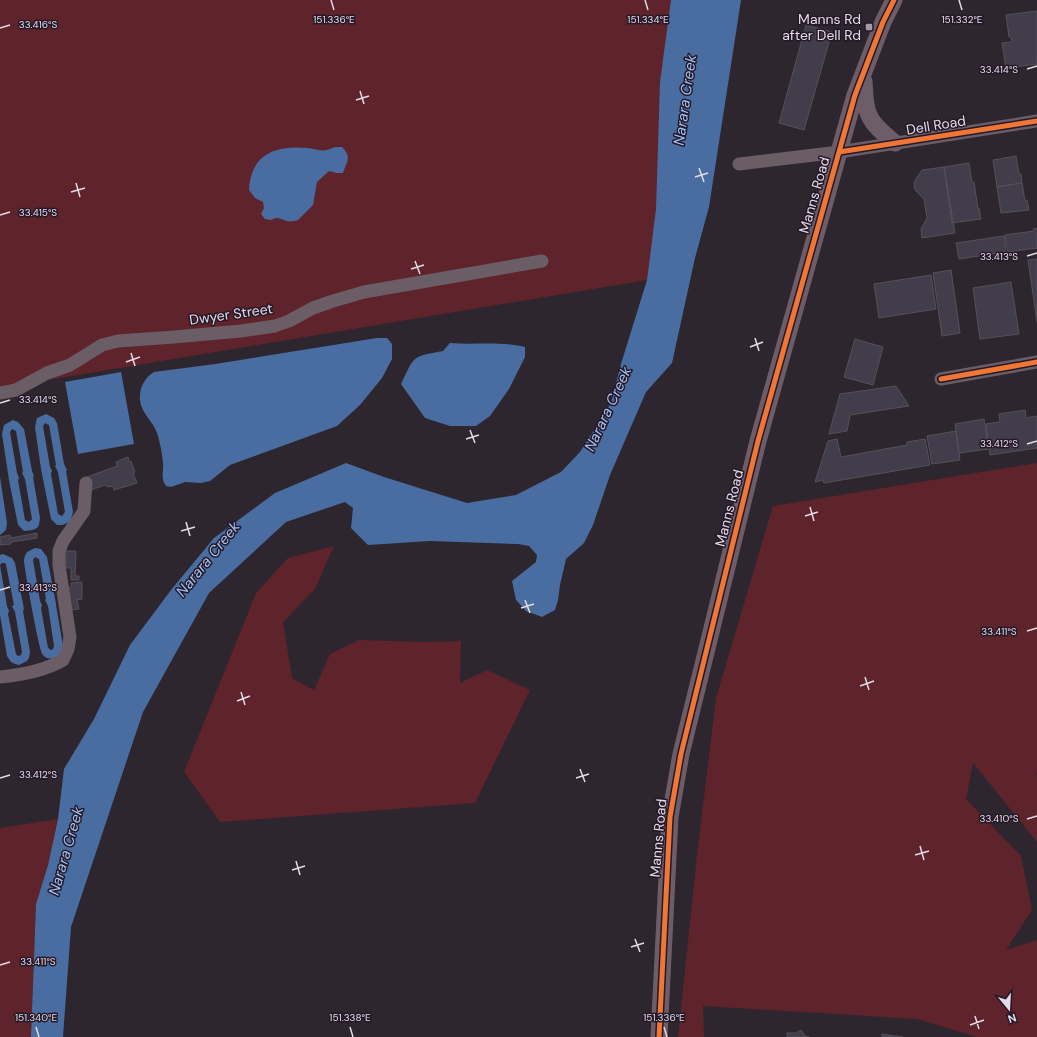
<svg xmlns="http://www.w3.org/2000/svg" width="1037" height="1037" font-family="'DM Sans',sans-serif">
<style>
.green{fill:#5e232b}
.water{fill:#496da0;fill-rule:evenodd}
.building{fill:#423d4b;stroke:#555059}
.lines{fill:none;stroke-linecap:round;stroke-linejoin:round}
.minor{stroke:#6a5d65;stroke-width:13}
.major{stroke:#6d5d68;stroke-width:17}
.cycleway-casing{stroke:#251829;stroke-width:8}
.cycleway{stroke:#f07635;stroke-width:5}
.ticks{fill:none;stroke:#e3dbe6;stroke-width:1.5}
.poi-dot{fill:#a39ca6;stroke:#251829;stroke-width:1.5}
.labels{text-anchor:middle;stroke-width:3;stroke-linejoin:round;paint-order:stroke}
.poi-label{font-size:14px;fill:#e3dbe6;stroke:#251829;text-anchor:end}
.street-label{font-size:14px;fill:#e3dbe6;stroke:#251829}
.water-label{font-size:15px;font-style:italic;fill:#a1c3f2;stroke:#251829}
.ticks-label{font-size:10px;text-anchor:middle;fill:#e3dbe6;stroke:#251829;stroke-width:3;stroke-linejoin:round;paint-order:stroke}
</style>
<rect width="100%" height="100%" fill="#2d262f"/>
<path class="green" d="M 0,0 L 671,0 L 657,211 L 647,280 L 0,388 Z
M 1037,463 L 1037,773 L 1035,774 L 1037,775 L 1037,842 L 973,763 L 966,799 L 1021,856 L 1032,910 L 1006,950 L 1037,940 L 1037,1037 L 977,1037 L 917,1019 L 703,1006 L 704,1037 L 678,1037 L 697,855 L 716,698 L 773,506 Z
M 334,546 L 315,589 L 283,622 L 292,678 L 314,690 L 330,654 L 359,640 L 425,642 L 461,641 L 460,683 L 487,670 L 530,690 L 475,803 L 220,822 L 184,772 L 256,593 L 288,558 Z
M 58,819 L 48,865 L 36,904 L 31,1037 L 0,1037 L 0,828 Z"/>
<path class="water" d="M 671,0 L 741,0 L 709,207 L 695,258 L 672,363 L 646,392 L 610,475 L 593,525 L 584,543 L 566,559 L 560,585 L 558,600 L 555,610 L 542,617 L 526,611 L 516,600 L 512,581 L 536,562 L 537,555 L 529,546 L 518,544 L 430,541 L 368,545 L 351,528 L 353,508 L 345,502 L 286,522 L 209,593 L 143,712 L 71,927 L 63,1037 L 31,1037 L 36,904 L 48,865 L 58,819 L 64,769 L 94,719 L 130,645 L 171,590 L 214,538 L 275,493 L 346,463 L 384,477 L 467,503 L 516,495 L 561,472 L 580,452 L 611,403 L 621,364 L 647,280 L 656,209 L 660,82 Z
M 335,147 L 342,147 C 352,157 347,161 343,173 L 337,173 L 329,171 L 317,182 L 313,205 L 298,220 C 295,221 291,222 287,221 C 280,219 278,216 271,220 L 265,219 L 261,214 L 264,208 L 263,202 L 255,198 L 249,190 C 251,154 275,145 308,148 C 322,150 321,153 335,147 Z
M 377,338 L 387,338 L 392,344 L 392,359 L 382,378 L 360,405 L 337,426 L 230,465 L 210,481 L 201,483 L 185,482 L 171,487 L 166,486 C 160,477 164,472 163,463 C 162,453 160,442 157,433 C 153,421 141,413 140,400 C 139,389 144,378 154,372 L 215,364 Z
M 450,343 C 475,345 500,341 525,347 L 525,357 L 509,389 L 490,416 L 476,426 L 450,426 L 425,418 L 401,384 C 415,355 411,357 443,351 Z
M 121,372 L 134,444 L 78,454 L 65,382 Z
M 46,414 L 54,418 L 57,423 L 64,464 L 67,470 L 66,471 L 73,512 L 70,522 L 62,525 L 57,525 L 51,519 L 41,469 L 35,427 L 37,418 ZM 45,423 L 49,425 L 56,465 L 55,466 L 58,472 L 65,512 L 62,516 L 58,514 L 51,474 L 52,471 L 50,467 L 43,426 Z
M 13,420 L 18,422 L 24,429 L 32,471 L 34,476 L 33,477 L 40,518 L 39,525 L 37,528 L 33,530 L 24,531 L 18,525 L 9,480 L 2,434 L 4,425 ZM 12,429 L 16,431 L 23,472 L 22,473 L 25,479 L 32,519 L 29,522 L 25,520 L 18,480 L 19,478 L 17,473 L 10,432 Z
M 0,477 L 7,523 L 6,530 L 0,535 Z
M 35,548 L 41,549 L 47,557 L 56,604 L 56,605 L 63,646 L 60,656 C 53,658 48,661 43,655 C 39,652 25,571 24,561 C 24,558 25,555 27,552 ZM 35,557 L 39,559 L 46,599 L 45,600 L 48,606 L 54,646 L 53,649 L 51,650 L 48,648 L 41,608 L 42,605 L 40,601 L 33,560 Z
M 3,554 L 12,558 L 15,563 L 24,609 L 23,611 L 30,652 L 29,658 L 27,661 L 19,665 L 15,664 L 11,662 L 7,656 L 0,615 L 0,555 ZM 2,563 L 5,563 L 6,565 L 14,605 L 12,606 L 15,612 L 22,652 L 21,655 L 18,656 L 16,654 L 8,614 L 9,611 L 7,606 L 0,565 Z"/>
<path class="building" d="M 1037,11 L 1037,64 L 1006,68 L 1002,43 L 1012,42 L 1011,37 L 1009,37 L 1006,15 Z
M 806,25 L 832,32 L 804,130 L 779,123 Z
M 1016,156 L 1019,174 L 1021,174 L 1022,183 L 997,187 L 993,160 Z
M 969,163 L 972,183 L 974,182 L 978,209 L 979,208 L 981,219 L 952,223 L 944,167 Z
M 944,167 L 955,233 L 922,238 L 921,229 L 927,218 L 924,199 L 915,190 L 914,182 L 922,170 Z
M 1022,183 L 1025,201 L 1027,200 L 1029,210 L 1001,213 L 997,187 Z
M 1037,228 L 1037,248 L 1008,252 L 1005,235 L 1034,231 L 1033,229 Z
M 1004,236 L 1006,252 L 959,259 L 956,243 Z
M 1037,259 L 1037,322 L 1028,260 Z
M 951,270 L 960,333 L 942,336 L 933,273 Z
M 931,275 L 936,309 L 879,318 L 874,284 Z
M 1011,282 L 1019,334 L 980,339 L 973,288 Z
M 855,339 L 883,347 L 873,385 L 844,377 Z
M 896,386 L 909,406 L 850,415 L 847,431 L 829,434 L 840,394 Z
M 1025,410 L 1026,418 L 1037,416 L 1037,448 L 990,455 L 986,424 L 1000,422 L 999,414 Z
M 984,419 L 989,449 L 959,453 L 955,424 Z
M 956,431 L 960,460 L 932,464 L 927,436 Z
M 837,439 L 841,457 L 907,445 L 907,442 L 925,439 L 930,465 L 824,483 L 823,480 L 815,482 L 828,441 Z
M 128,457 L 129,462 L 131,461 L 135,472 L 133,473 L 137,483 L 114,490 L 113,486 L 108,487 L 105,485 L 91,490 L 87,477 L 117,466 L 116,462 Z
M 37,533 L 37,538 L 11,542 L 11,544 L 0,545 L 0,537 L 10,535 L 11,538 Z
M 66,551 L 76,551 L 75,576 L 79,576 L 79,580 L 71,580 L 71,568 L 66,568 Z
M 82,582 L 82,599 L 77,600 L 79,609 L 71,610 L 68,588 L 71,587 L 71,583 Z
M 801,1030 L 805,1036 L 809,1037 L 787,1037 L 787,1033 L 796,1033 Z
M 882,1034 L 903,1037 L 882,1037 Z"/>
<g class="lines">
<path class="minor" d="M 739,164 L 839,152 L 1037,121
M 941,379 L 1037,362
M 0,393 L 16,390 L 47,373 L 70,365 L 102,345 L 118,341 L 174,337 L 241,331 L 275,326 L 289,321 L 313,308 L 333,301 L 364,292 L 542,261
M 0,677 C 22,675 44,671 63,660 L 68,649 L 70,637 L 59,565 L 59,551 L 63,541 L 84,511 L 86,483"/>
<path class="major" d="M 864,81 C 866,117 867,120 895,143
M 659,1037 L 670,817 L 681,754 L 758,441 L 839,152 L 855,95 L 883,22 L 894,0"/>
<defs>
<path id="cycleway" d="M 839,152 L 1037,121
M 941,379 L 1037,362
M 659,1037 L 670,817 L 681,754 L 758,441 L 839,152 L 855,95 L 883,22 L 894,0"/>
</defs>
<use href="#cycleway" class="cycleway-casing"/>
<use href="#cycleway" class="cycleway"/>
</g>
<path class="ticks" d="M 331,0 L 334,10M 645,0 L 648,10M 959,0 L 962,10M 0,28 L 10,25M 1027,69 L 1037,66M 360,91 L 364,104M 356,100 L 369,96M 699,168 L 704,182M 695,177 L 708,173M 76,183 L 80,197M 71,192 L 85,188M 0,215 L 10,212M 1027,256 L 1037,253M 415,261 L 420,274M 411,269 L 424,265M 755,338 L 759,351M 750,347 L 763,342M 131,353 L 135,366M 126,362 L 140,357M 0,403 L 10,400M 470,430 L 475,443M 466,439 L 479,435M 1027,444 L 1037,441M 810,507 L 814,521M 805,516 L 818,512M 186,522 L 190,536M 181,531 L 195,527M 0,590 L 10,587M 525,600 L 530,613M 521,608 L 534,604M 1027,631 L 1037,628M 865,677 L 869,690M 860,686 L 874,681M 241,692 L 245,705M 237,701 L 250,696M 580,769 L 585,782M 0,778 L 10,775M 576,778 L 589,774M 1027,819 L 1037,816M 920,846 L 924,860M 915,855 L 929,851M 296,861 L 300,875M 292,870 L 305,866M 635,939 L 640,952M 631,947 L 644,943M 0,965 L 10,962M 975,1016 L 979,1029M 970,1025 L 984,1020M 36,1027 L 39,1037M 350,1027 L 353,1037M 664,1027 L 667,1037"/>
<rect class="poi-dot" x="865" y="23" width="8" height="8" rx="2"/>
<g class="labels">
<g class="poi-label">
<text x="861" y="24">Manns Rd<tspan x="861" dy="16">after Dell Rd</tspan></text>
</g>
<g class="street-label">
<text transform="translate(936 125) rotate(-9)" y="5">Dell Road</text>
<text transform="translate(814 195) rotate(-74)" y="5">Manns Road</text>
<text transform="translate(231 314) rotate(-8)" y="5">Dwyer Street</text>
<text transform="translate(729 508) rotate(-76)" y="5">Manns Road</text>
<text transform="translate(658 838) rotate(-85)" y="5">Manns Road</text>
</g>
<g class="water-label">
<text transform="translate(685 100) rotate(-82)" y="5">Narara Creek</text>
<text transform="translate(608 409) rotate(-65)" y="5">Narara Creek</text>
<text transform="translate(208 559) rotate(-51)" y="5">Narara Creek</text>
<text transform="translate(66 851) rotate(-74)" y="5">Narara Creek</text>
</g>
</g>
<g class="ticks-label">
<text x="334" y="23">151.336°E</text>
<text x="648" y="23">151.334°E</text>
<text x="962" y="23">151.332°E</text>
<text x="38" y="28">33.416°S</text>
<text x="999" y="73">33.414°S</text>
<text x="38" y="216">33.415°S</text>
<text x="999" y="260">33.413°S</text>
<text x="38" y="403">33.414°S</text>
<text x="999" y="447">33.412°S</text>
<text x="38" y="591">33.413°S</text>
<text x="999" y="635">33.411°S</text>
<text x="38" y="778">33.412°S</text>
<text x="999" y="822">33.410°S</text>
<text x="38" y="965">33.411°S</text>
<text x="36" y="1021">151.340°E</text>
<text x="350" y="1021">151.338°E</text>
<text x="664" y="1021">151.336°E</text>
</g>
<g transform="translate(1009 1009) rotate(162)" stroke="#251829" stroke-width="3" paint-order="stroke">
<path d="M0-3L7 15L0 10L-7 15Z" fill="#e3dbe6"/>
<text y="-6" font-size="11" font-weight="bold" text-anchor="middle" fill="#e3dbe6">N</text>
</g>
</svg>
